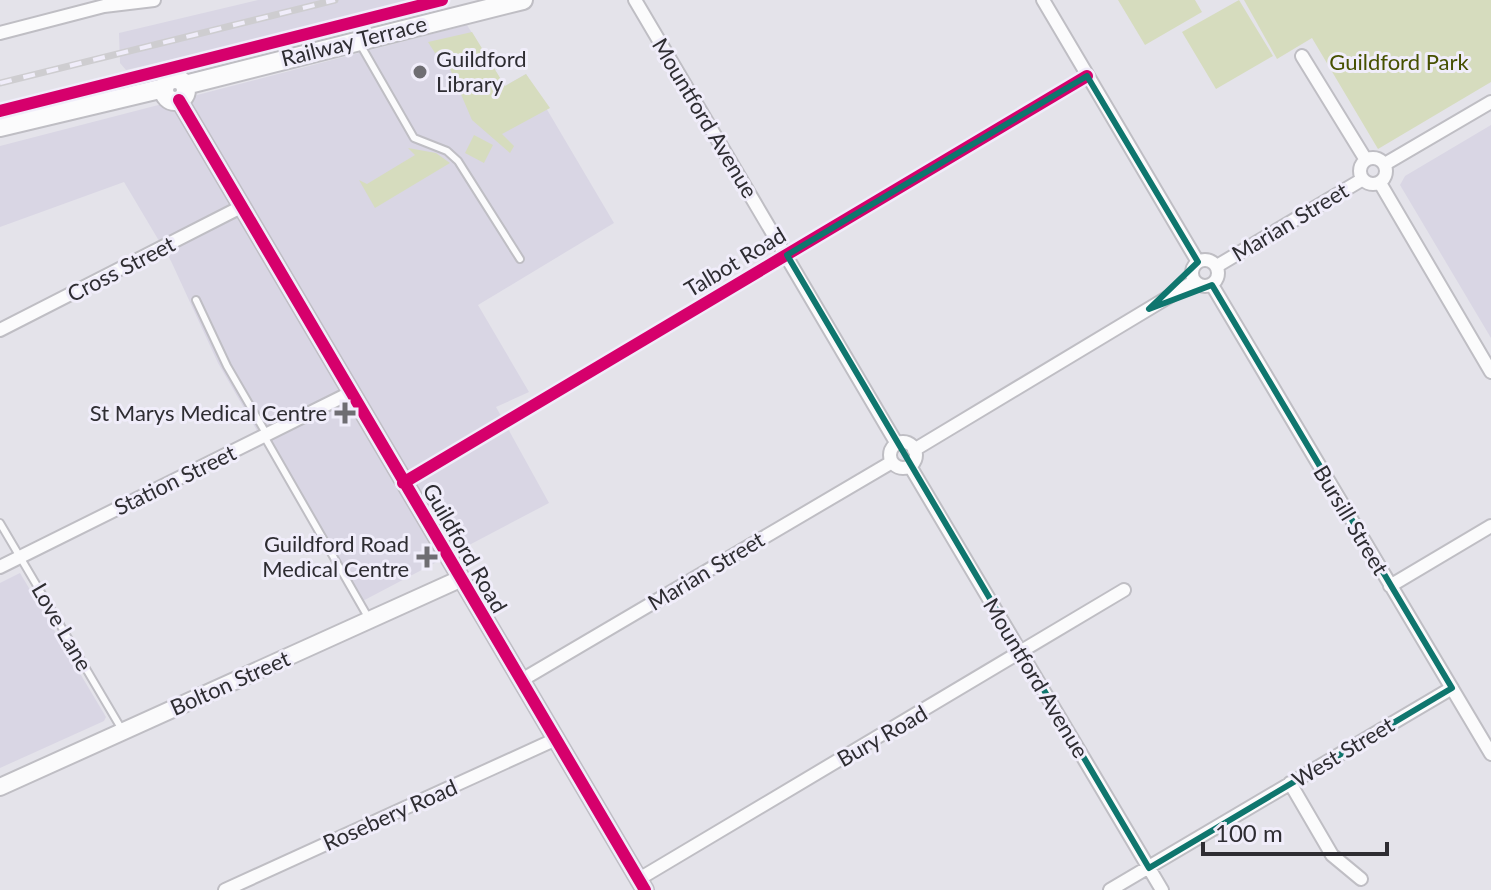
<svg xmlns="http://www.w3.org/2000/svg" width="1491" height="890" font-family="Lato,sans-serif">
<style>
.built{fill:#d9d6e4}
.green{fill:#d6dcbe}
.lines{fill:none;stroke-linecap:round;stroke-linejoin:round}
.service-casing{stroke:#bfbec4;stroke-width:10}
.minor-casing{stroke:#bfbec4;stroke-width:16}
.tertiary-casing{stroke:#bfbec4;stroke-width:20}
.secondary-casing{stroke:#bfbec4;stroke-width:22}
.service{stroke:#fbfbfc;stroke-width:6}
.minor{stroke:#fbfbfc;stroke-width:12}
.tertiary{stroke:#fbfbfc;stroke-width:16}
.secondary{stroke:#fbfbfc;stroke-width:18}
.rail-casing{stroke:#cecdd0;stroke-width:7}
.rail{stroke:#f0edfa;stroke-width:4;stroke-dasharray:12;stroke-linecap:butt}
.cycleway-casing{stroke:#f0edfa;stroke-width:17}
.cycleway{stroke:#d6006c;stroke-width:12}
.marked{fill:none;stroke:#0f766e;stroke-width:6;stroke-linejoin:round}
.poi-dot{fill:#6e6d72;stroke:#f0edfa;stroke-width:3}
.labels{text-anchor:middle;stroke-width:6;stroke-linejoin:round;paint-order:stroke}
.street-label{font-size:22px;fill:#2e2d32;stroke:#f0edfa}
.poi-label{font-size:22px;fill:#2e2d32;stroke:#f0edfa;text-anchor:end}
.park-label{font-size:22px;fill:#465000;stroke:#f0edfa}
</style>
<rect width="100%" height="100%" fill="#e4e3ea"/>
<path class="built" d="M 258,0 L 429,0 L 126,70 L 120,63 L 119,33 Z
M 467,25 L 505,86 L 526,74 L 614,223 L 478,305 L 529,392 L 496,407 L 549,503 L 357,604 L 218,363 L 171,261 L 124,182 L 0,227 L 0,146 Z
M 1491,125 L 1491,338 L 1400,185 L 1405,176 Z
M 20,573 L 106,717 L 104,721 L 0,768 L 0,583 Z"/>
<path class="green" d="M 1118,0 L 1195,0 L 1202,12 L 1145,45 Z
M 1239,0 L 1273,56 L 1216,89 L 1182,32 Z
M 1244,0 L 1491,0 L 1491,82 L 1378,149 L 1312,38 L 1277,59 Z
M 472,32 L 505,86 L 526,74 L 550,108 L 502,134 L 514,146 L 510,153 L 472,120 L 442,50 L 435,53 L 428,42 Z
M 474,135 L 493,145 L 484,163 L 465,153 Z
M 408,148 L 436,153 L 450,163 L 375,208 L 359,180 L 367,184 L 415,155 Z"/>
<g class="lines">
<defs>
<path id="service" d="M 360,44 L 414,138 L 447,151 L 458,161 L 520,259
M 196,300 L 227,366 L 267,435
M 264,436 L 368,617
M 0,523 L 121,728"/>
<path id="minor" d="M 635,0 L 897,444
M 1043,0 L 1198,262
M 0,33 L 104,6 L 154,0
M 1302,56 L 1366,160
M1360 171a13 13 0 1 1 26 0a13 13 0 1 1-26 0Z
M 1385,164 L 1491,102
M 1380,183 L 1491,372
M1192 273a13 13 0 1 1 26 0a13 13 0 1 1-26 0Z
M 1217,266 L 1363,179
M 1212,285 L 1491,754
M 0,330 L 241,207
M890 455a13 13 0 1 1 26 0a13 13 0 1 1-26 0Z
M 914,450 L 1195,281
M 910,466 L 1162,890
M 403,483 L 1087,76
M 0,567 L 350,393
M 1390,586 L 1491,526
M 520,681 L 892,462
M 1290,783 L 1332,855 L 1361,879
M 639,879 L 1124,590
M 225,890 L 554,740
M 1110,890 L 1452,688"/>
<path id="tertiary" d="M 179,100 L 645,890
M 0,787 L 460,579"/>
<path id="secondary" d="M164 90a11 11 0 1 1 22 0a11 11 0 1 1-22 0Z
M 185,85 L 523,0
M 0,127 L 164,88"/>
</defs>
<use href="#service" class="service-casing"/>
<use href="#minor" class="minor-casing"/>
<use href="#tertiary" class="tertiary-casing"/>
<use href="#secondary" class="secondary-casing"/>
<use href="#service" class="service"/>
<use href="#minor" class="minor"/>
<use href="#tertiary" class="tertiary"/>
<use href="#secondary" class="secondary"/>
<defs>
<path id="rail" d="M 0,83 L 335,0"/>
</defs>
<use href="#rail" class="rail-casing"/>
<use href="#rail" class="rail"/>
<defs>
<path id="cycleway" d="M 179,100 L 645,890
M 0,111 L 442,0
M 403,483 L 1087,76"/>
</defs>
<use href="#cycleway" class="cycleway-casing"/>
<use href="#cycleway" class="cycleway"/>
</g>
<path class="marked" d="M 1087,76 L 1198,262 L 1149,309 L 1212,285 L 1452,688 L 1149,868 L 787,255 Z"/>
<g class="poi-dot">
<circle cx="420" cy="72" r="8"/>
<path d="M341 401h8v8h8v8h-8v8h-8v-8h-8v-8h8z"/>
<path d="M423 545h8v8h8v8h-8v8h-8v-8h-8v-8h8z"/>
</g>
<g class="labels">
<g class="street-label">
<text transform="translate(354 41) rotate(-14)" y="8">Railway Terrace</text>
<text transform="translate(705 118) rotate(59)" y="8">Mountford Avenue</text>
<text transform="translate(1290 222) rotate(-31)" y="8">Marian Street</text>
<text transform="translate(735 262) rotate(-31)" y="8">Talbot Road</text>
<text transform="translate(121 269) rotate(-27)" y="8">Cross Street</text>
<text transform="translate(175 480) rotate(-26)" y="8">Station Street</text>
<text transform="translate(1351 520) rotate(59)" y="8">Bursill Street</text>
<text transform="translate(465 548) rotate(60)" y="8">Guildford Road</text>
<text transform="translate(706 571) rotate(-31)" y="8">Marian Street</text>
<text transform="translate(62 627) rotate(60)" y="8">Love Lane</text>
<text transform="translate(1036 678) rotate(59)" y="8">Mountford Avenue</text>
<text transform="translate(230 683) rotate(-24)" y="8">Bolton Street</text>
<text transform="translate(882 736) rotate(-30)" y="8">Bury Road</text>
<text transform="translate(1343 752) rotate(-31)" y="8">West Street</text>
<text transform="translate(390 815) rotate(-24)" y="8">Rosebery Road</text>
</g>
<g class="poi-label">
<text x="436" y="67" text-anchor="start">Guildford<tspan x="436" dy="25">Library</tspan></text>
<text x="327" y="421">St Marys Medical Centre</text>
<text x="409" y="552">Guildford Road<tspan x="409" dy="25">Medical Centre</tspan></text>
</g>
<g class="park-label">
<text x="1399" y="70">Guildford Park</text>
</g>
</g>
<path d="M1203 842v12h184v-12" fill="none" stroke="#2e2d32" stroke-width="4"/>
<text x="1215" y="842" font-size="24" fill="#2e2d32" stroke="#f0edfa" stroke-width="6" paint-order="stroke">100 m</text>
</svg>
